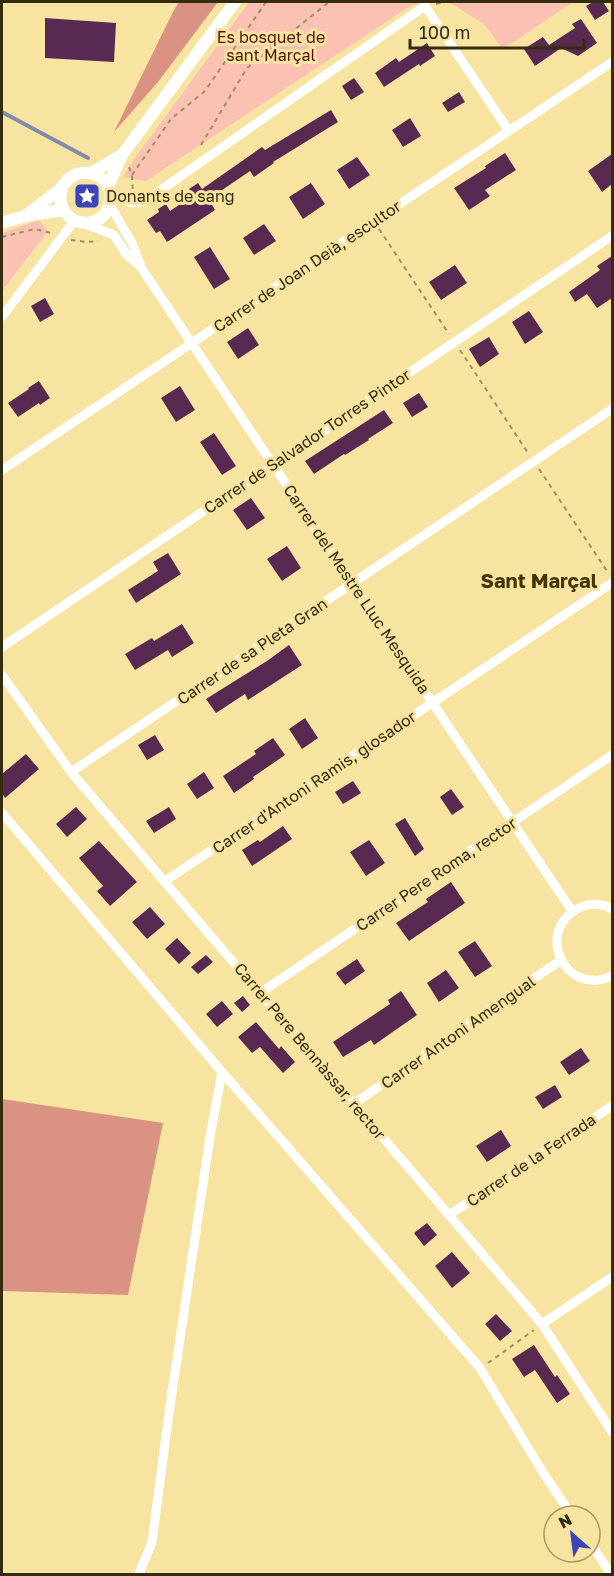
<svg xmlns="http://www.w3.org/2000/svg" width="614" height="1576" font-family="'Golos Text',sans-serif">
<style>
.green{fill:#fbc1b3}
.forest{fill:#da9282}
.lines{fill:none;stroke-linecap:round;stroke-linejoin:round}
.stream{stroke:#828bae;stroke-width:4}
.building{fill:#582a51}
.path{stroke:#9f9160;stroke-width:2;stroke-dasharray:4.5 4.5;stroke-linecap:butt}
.minor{stroke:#fff;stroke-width:9}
.tertiary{stroke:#fff;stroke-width:12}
.labels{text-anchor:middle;stroke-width:6;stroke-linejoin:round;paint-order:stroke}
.park-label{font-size:16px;fill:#531307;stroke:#f8e4a1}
.poi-label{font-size:16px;fill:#342c11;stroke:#f8e4a1;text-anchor:start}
.street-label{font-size:16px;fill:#342c11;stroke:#f8e4a1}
.quarter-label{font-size:20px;font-weight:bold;fill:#433500;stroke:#f8e4a1}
</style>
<rect width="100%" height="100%" fill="#f8e4a1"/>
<path class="green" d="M 249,2 L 421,2 L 407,8 L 146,181 L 123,177 L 135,158 Z
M 449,2 L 573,2 L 503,49 L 484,24 Z
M 39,220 L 48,231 L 2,291 L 2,233 Z"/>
<path class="forest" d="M 179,2 L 218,2 L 158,82 L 114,132 L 173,12 Z
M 2,1099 L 163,1123 L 128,1295 L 2,1291 Z"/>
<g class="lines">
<path class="stream" d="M 2,112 L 88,158"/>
</g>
<path class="building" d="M 593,2 L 603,2 L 609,11 L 595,20 L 586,6 Z
M 45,18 L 116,23 L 114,62 L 45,58 Z
M 581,19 L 597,43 L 578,56 L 561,48 L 535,66 L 524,49 L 543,37 L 549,45 L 575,28 L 572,24 Z
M 427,43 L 435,56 L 420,66 L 419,64 L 384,87 L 375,73 L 396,58 L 399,62 Z
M 354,78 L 364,92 L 351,100 L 342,86 Z
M 459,92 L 465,102 L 448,112 L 442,103 Z
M 331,110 L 338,122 L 273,162 L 274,163 L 254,177 L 250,171 L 209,199 L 215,210 L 167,242 L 160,231 L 156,233 L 147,220 L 159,212 L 158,209 L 166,204 L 170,211 L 194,195 L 189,189 L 198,183 L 202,189 L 262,147 L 265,150 Z
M 410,118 L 421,136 L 403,147 L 392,130 Z
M 505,153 L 516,170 L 485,190 L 490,196 L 469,210 L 454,188 L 486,168 L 485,166 Z
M 612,154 L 612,184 L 602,192 L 588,171 Z
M 357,157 L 370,175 L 349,189 L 337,170 Z
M 311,183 L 325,204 L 303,219 L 289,197 Z
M 264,224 L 276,241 L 254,255 L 243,238 Z
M 210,247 L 230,279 L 214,289 L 194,257 Z
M 612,256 L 612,298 L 597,308 L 587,294 L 575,302 L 569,292 L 600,270 L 597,266 Z
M 455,265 L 467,283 L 441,300 L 429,282 Z
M 45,298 L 54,314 L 40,322 L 31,306 Z
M 529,311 L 543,332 L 525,344 L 512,322 Z
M 248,328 L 259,345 L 238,359 L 227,342 Z
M 489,337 L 499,354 L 480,367 L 469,349 Z
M 39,381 L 50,398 L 40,405 L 39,403 L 18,417 L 8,403 L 29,389 L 28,388 Z
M 180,386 L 195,410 L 176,422 L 161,398 Z
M 419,393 L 428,407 L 412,417 L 403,403 Z
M 384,410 L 393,423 L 368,439 L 369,440 L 345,455 L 344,454 L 314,474 L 305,461 Z
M 214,433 L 236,466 L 222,475 L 200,442 Z
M 251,498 L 265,518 L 247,530 L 233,510 Z
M 287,546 L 301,568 L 282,581 L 267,559 Z
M 168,553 L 181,574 L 136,603 L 128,590 L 158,571 L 153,562 Z
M 182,624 L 194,643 L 172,657 L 168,650 L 135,670 L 125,654 L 152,638 L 154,641 Z
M 289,645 L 302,665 L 248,700 L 245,694 L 216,713 L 206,699 L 267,661 Z
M 305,718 L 318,738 L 302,749 L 289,729 Z
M 155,735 L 164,750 L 147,760 L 138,745 Z
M 273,738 L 285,755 L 253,777 L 254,779 L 234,793 L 223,776 L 256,754 L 254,751 Z
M 26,754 L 39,769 L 5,798 L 2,793 L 2,774 Z
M 204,772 L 214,788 L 197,799 L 187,784 Z
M 353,781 L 361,793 L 343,804 L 335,792 Z
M 451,789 L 464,807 L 452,815 L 440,797 Z
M 76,807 L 87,819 L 67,837 L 56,824 Z
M 169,807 L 176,819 L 154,833 L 146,821 Z
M 405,818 L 424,849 L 415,856 L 395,824 Z
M 283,826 L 292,839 L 252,866 L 242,850 L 258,840 L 260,842 Z
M 369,840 L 385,863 L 366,876 L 350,852 Z
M 99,841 L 137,882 L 110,906 L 97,891 L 103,886 L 79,858 Z
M 451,882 L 465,903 L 409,941 L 396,923 L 428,902 L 426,899 Z
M 150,907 L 165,924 L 147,939 L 132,922 Z
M 177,938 L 191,953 L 179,964 L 165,949 Z
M 475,941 L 492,966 L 475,977 L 458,952 Z
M 206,955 L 213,962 L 198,974 L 191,967 Z
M 357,959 L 365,971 L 345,985 L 336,973 Z
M 446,970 L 459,988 L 439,1002 L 427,983 Z
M 401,991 L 417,1015 L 374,1045 L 371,1040 L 343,1057 L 333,1042 L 390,1004 L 388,1000 Z
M 243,996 L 250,1005 L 242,1012 L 234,1003 Z
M 222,1001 L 233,1014 L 217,1027 L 206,1014 Z
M 256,1022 L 279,1049 L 281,1046 L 295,1062 L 283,1073 L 260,1047 L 252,1053 L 238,1037 Z
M 581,1048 L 590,1061 L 569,1075 L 560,1062 Z
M 555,1085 L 562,1097 L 543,1109 L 535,1097 Z
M 501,1130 L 511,1146 L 487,1162 L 476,1146 Z
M 427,1223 L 437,1235 L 424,1246 L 414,1233 Z
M 452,1252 L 470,1273 L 452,1288 L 435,1266 Z
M 496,1314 L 512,1331 L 500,1341 L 485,1324 Z
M 534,1345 L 555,1377 L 557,1375 L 570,1394 L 557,1403 L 535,1370 L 524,1377 L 512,1359 Z"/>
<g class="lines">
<path class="path" d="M 436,4 L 444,2
M 201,145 L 247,68 L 329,2
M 129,167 L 132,175 L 133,194
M 132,175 L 171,119 L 205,91 L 266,2
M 379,229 L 449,334
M 2,237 L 35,229 L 51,233
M 71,240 L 87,242 L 98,241
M 460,350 L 528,453
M 539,469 L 609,574
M 488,1363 L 534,1330"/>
<path class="minor" d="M 110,194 L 132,203 L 145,201 L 425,6 L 509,131
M 110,205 L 133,245 L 140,264
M 85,224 L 114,235 L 126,254 L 140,266 L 572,911
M 2,317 L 74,221
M 2,470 L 612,62
M 2,647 L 612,236
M 2,675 L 71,772 L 542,1324 L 612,1432
M 71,772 L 612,409
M 2,813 L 222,1072 L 210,1137 L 170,1406 L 152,1542 L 139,1574
M 165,881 L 612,583
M 612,909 C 603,903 590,903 581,907 C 533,929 564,998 612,976
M 260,993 L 612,755
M 222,1072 L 480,1368 L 542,1471 L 572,1516
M 355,1103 L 561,960
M 449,1215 L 612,1106
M 542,1324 L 612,1277
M 590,1543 L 611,1574"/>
<path class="tertiary" d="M 91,173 L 122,155
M 108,186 L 122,155 L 235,2
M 25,216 C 36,208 47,199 58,191 C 63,187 65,181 71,177 C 83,169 100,173 107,185 C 110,190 110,194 110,199 C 108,236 51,228 62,188
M 2,223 L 25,216 L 63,210"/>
</g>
<defs>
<symbol id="sight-square" viewBox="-11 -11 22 22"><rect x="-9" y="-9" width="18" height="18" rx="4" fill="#3b45b8" stroke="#f8e4a1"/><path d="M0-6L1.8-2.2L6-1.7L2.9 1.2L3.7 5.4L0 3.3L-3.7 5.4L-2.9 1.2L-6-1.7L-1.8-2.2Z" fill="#fff"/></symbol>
</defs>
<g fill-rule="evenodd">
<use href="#sight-square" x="72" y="181" width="30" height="30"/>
</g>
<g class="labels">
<g class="park-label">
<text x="271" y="43">Es bosquet de<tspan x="271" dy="18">sant Marçal</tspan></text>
</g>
<g class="poi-label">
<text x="106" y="202">Donants de sang</text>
</g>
<g class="street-label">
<text transform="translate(307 266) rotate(-34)" y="6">Carrer de Joan Deià, escultor</text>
<text transform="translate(307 441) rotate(-34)" y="6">Carrer de Salvador Torres Pintor</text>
<text transform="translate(357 589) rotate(56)" y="6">Carrer del Mestre Lluc Mesquida</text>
<text transform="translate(252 651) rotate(-34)" y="6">Carrer de sa Pleta Gran</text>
<text transform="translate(314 782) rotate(-34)" y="6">Carrer d'Antoni Ramis, glosador</text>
<text transform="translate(436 874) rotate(-34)" y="6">Carrer Pere Roma, rector</text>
<text transform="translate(458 1032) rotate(-35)" y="6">Carrer Antoni Amengual</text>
<text transform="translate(310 1051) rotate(50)" y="6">Carrer Pere Bennàssar, rector</text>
<text transform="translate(531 1160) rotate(-34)" y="6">Carrer de la Ferrada</text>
</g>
<g class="quarter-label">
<text x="539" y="588">Sant Marçal</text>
</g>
</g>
<rect width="614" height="1576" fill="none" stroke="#342c11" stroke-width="6"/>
<g transform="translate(572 1534) rotate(332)"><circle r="28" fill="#f8e4a1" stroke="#aa9a67" stroke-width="1.5"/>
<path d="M0-4.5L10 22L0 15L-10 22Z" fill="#3b45b8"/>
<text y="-9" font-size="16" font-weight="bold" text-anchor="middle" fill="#342c11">N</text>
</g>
<path d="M410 39v9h174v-9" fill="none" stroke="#342c11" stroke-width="3"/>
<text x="419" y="39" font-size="18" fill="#342c11" stroke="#f8e4a1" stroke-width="4.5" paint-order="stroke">100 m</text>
</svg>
